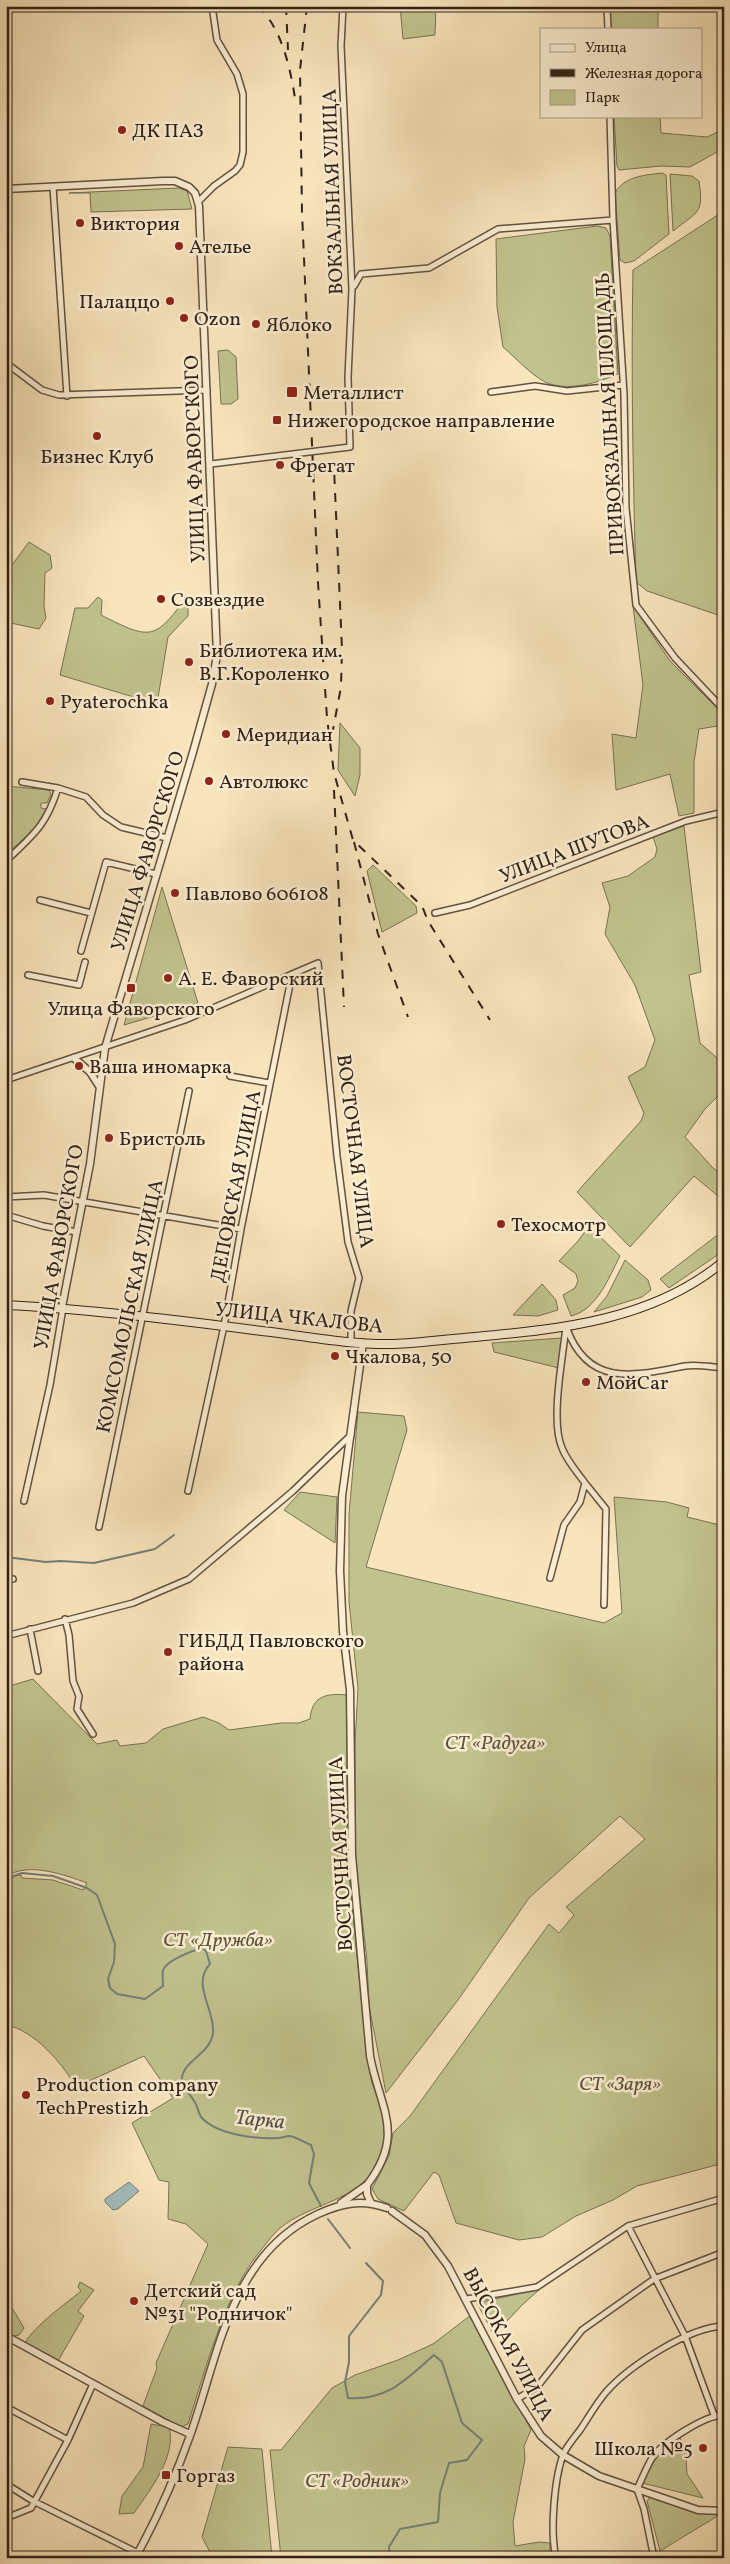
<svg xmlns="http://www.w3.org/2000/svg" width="730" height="2564" font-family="Vollkorn,serif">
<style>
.green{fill:#c1c38e;stroke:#787253}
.water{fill:#a3bcbb;stroke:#757e7a}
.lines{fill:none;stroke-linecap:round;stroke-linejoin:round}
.stream{stroke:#757e7a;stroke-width:2}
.minor-casing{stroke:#625241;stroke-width:8}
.tertiary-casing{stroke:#625241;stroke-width:9}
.secondary-casing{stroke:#302118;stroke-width:10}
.minor{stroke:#fbeed3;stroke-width:5}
.tertiary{stroke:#fbeed3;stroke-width:6}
.secondary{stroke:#fbeed3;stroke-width:8}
.rail{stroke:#302118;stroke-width:2;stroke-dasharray:9 9;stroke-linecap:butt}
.poi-dot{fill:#8f2418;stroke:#fbeed3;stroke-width:2}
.labels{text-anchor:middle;stroke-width:5;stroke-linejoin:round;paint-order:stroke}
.poi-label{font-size:20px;fill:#302118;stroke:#fbeed3;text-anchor:start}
.street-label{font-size:20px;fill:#302118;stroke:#fbeed3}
.park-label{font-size:20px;font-style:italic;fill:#5c523b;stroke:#fbeed3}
.water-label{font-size:21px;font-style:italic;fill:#525049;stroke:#fbeed3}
</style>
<rect width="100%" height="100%" fill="#f9e5bc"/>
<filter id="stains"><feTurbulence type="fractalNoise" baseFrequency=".004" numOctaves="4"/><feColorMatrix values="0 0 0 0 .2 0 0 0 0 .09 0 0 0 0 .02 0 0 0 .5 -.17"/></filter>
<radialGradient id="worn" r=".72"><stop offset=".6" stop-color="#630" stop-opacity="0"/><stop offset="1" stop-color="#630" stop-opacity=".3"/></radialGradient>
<path class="green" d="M 400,6 L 436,6 L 435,35 L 403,39 Z
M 610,6 L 658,6 L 658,29 L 611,29 Z
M 614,116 L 660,116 L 661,133 L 707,137 L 724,129 L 724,148 L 690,167 L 661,166 L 619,170 L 617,166 Z
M 662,173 L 666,175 L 669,234 L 634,261 L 625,263 L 620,260 L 615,193 C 624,176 646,175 662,173 Z
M 670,174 L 692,176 L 699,181 C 704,214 698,211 673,231 Z
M 179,188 L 187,191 L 192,209 L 91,212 L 90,193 L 69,193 Z
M 724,211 L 724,617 L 647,591 L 636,582 C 633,478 631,374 633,270 Z
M 597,226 L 606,228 L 610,236 L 618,374 C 598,383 567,392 545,382 C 530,374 516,358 503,347 L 497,307 L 496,239 Z
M 228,350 L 236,357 L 238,399 L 231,404 L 221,404 L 218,351 Z
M 29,542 L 50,555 L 52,568 L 45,573 L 44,606 L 46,618 L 39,629 L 6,622 L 6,573 Z
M 188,595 L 188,616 L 168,637 L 157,704 L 60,675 L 75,608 L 88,608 L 98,597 L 102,600 L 101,615 C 152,641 155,640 188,595 Z
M 633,606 L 670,661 L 724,715 L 724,725 L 699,729 L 694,762 L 694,813 L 679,816 L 670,774 L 616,790 L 612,734 L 636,738 L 643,685 Z
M 340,723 L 360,748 L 360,775 L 355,796 L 338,770 Z
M 6,786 L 49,790 L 51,794 L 47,803 L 41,803 L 41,808 L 46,809 L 37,826 L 6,855 Z
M 684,826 L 701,972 L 689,975 L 700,1043 L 724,1064 L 724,1090 L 705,1109 L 685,1137 L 713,1168 L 724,1176 L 724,1201 L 694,1176 L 630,1247 L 577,1192 L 641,1121 L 644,1113 L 628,1077 L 645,1067 L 655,1040 L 635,985 L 605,934 L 610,907 L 602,883 L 628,876 L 655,857 L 657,849 L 653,837 Z
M 373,865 L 416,906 L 417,913 L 382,932 L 367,871 Z
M 162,887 L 198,1003 L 124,1025 Z
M 589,1226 L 620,1256 C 609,1277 597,1310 571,1316 L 563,1295 L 575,1288 L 578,1281 L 576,1274 L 559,1261 L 578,1241 Z
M 724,1230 L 724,1249 L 719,1254 L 669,1288 L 660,1279 Z
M 625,1260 L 648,1280 L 651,1290 L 642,1297 L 594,1312 L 607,1296 Z
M 542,1284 L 556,1300 L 558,1310 L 538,1316 L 513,1315 Z
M 562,1338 L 559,1368 L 494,1352 L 492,1343 Z
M 358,1412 L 404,1416 L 407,1430 L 366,1567 L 604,1623 L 622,1613 L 614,1497 L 667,1502 L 689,1508 L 687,1517 L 724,1526 L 724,2163 L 637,2186 L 613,2200 L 576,2216 L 542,2237 L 519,2240 L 456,2223 L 439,2175 L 434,2172 L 404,2211 L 378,2199 L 372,2189 L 389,2156 L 393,2133 L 410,2116 L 549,1924 L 559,1933 L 574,1915 L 566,1907 L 645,1839 L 620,1816 L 529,1898 L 458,2000 L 386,2093 L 369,2006 L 367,1961 L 355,1854 L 355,1743 L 358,1688 L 349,1602 L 349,1514 Z
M 300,1492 L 337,1497 L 335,1543 L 284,1510 Z
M 33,1679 L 97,1744 L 117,1740 L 120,1746 L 146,1743 L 163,1729 L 203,1717 L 219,1723 L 229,1730 L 281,1723 L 299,1723 L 310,1719 C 312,1696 326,1693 347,1695 L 347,1855 L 367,2057 C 369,2065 370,2075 372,2083 C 376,2096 385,2109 386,2122 C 387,2136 384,2151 378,2163 C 357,2203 311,2202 279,2229 C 271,2236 264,2247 257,2255 C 225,2295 204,2374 188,2424 L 181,2427 L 143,2406 L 157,2368 L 156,2363 L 208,2244 L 186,2224 L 168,2219 L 169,2182 L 159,2180 L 132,2123 L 173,2098 L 144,2056 L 76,2087 C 62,2063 34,2030 6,2025 L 6,1885 L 15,1876 L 21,1875 L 22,1878 L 53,1880 L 83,1890 L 87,1883 C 65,1875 27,1861 6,1877 L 6,1687 Z
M 80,2282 L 94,2290 L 78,2311 L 84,2316 L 58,2361 L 25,2343 C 35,2325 63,2306 81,2291 L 78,2287 Z
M 540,2289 L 522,2305 L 494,2335 L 477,2303 Z
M 11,2306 L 24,2328 L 19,2335 L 14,2336 L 6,2331 L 6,2309 Z
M 471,2315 L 531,2430 L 524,2446 L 525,2459 L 513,2522 L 515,2546 L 539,2542 L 550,2543 L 550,2558 L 281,2558 L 270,2450 L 281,2450 L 332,2388 L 355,2375 L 398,2360 L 433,2344 Z
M 151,2424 L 169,2427 C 177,2456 150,2490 134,2513 L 119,2514 L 122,2496 L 143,2467 Z
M 680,2438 L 686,2457 L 687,2474 L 703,2498 L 642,2483 L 657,2455 Z
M 228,2447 L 262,2449 L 272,2558 L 213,2558 L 202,2537 Z
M 651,2496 L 697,2513 L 721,2514 L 660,2551 L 647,2501 Z"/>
<path class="water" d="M 129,2182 L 139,2191 L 118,2209 L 113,2210 L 105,2202 L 105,2199 Z"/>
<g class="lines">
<path class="stream" d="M 6,1557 L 46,1562 L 60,1561 L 94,1563 L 155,1549 L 174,1535
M 6,1882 L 13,1876 L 22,1873 L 53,1876 L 87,1888 L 97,1895 L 115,1944 L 114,1962 L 108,1979 L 110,1988 L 117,1994 L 145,1999 L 163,1986 C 163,1981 162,1974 163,1970 C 167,1960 192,1951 202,1948 L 206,1951 L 210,1964 C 191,1984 215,2010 213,2032 C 212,2053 183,2061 182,2078 C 182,2087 190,2094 194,2101 C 198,2106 198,2114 202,2118 C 218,2135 256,2139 278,2138 C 282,2138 286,2136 290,2136 C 296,2137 304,2142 311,2145 L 314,2154 L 309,2183 L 321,2206
M 328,2219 L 350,2248
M 366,2263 L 383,2281 L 381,2295 L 349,2336 L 349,2362 L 345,2382 L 348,2398 C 388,2401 406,2379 434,2355 L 442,2362 L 462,2423 L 482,2440 L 467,2460 L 449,2463 L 440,2493 L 438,2522 L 400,2529 L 389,2547 L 390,2558
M 447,2558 L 449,2556 L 452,2558"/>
<defs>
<path id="minor" d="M 607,6 L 608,29
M 610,116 L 613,220 L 624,394 L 626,508 L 636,605 L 675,658 L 724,710
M 53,187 L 67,396
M 198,202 L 214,186 L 235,171 L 240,165 L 243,152 L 243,94 L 237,74 L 217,40 L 212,6
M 354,286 L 361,274 L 429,268 L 498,229 L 613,220
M 6,363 L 42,390 L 59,395 L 207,390
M 491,392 L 535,386 L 567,391 L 623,385
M 211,464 L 350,447 L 348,377 L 352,289 L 341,46 L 343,6
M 22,782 L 58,788 L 86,797 L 103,815 L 121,827 L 167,838
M 6,861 C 34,834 46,826 58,788
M 40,900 L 91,913
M 435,913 L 470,905 L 686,821 L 724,812
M 81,951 L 106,862 L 156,874
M 28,975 L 79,985 L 85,962
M 230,1076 L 269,1083
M 6,1080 L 185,1020 L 318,963 L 337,1156 L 348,1242 L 359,1278 L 351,1311 L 351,1342
M 6,1197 L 44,1195 L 241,1229
M 6,1215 L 43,1226 L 77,1232
M 567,1329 C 589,1389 637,1375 685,1366 C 697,1364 712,1367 724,1368
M 724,1378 L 722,1396 L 724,1397
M 585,1483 L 606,1509 L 604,1605
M 188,1491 L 224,1326 L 241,1229 L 292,974
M 24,1501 L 50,1385 L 63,1308
M 99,1527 L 189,1091
M 550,1578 L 564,1525 L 580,1502 L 585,1483 C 577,1472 567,1461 562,1448 C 550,1420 563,1358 566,1326
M 6,1581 L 13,1579
M 65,1619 L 69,1635 L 73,1681 L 79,1696 L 77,1709 L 93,1734
M 30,1629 L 38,1671
M 6,1636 L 133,1603 L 189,1579 L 293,1491 L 351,1435
M 628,2226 L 685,2336 L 714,2415
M 467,2299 L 537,2287 L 628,2226 L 724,2198
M 517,2399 L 537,2387 L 582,2330 L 654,2279 L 724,2252
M 6,2407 L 68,2440
M 6,2484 L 33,2501 L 138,2553
M 6,2518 L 31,2508 L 68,2440 L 93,2384
M 556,2558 C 550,2533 554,2480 563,2455 C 566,2447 574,2438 580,2430 C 588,2418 596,2404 606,2392 C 629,2366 689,2327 724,2326
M 654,2558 L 644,2509 L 637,2489 C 642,2479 646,2468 652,2458 C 663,2442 705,2415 724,2415"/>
<path id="tertiary" d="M 6,189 L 163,181 L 175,181 L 189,187 L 195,193 L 199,206 L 217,655 L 212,684 L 193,752 L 105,1048 L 90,1164 L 62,1307
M 74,1058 L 90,1072 L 99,1086
M 363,1343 L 342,1496 L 340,1571 L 343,1631 L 350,1690 L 352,1855 L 370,2056 C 380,2109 406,2134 367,2185 L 367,2194 L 371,2203
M 341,2203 L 367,2185
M 392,2211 L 425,2235 L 448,2266 L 517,2399 L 541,2436 L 563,2455 L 599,2476 L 698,2510 L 724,2511
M 6,2336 L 163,2422 L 190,2434
M 135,2558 C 157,2519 176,2475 191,2433 C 219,2353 231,2254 318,2214 C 342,2203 362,2199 387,2208"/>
<path id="secondary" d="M 6,1305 C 89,1309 171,1319 254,1330 C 299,1335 347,1345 393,1344 C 420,1343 448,1339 475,1337 C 562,1329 654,1320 724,1261"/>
</defs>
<use href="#minor" class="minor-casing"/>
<use href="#tertiary" class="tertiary-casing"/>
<use href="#secondary" class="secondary-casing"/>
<use href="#minor" class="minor"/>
<use href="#tertiary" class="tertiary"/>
<use href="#secondary" class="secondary"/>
<path class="rail" d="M 258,6 C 282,29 290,67 295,98
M 286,6 L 288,50
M 307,6 L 300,70 L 302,212 L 318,583 L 327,718 L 334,773 L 353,840 L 422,906 L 428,921 L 490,1020
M 332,735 L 341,687 L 342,649 L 334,468
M 334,790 L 344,1007
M 354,842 L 378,934 L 408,1017"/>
</g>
<g class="poi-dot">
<circle cx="122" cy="130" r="5"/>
<circle cx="80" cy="223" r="5"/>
<circle cx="179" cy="246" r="5"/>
<circle cx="170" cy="301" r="5"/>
<circle cx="184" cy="318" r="5"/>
<circle cx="256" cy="324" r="5"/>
<rect x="286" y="386" width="12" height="12" rx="2.5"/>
<rect x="272" y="415" width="10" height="10" rx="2.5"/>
<circle cx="97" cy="436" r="5"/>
<circle cx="280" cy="465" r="5"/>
<circle cx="161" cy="599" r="5"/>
<circle cx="189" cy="662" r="5"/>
<circle cx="50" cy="701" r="5"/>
<circle cx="226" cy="734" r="5"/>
<circle cx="209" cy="781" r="5"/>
<circle cx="175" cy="893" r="5"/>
<circle cx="168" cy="978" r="5"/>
<rect x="126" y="983" width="10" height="10" rx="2.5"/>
<circle cx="79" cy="1066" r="5"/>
<circle cx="109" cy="1138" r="5"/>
<circle cx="501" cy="1224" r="5"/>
<circle cx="335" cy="1356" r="5"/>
<circle cx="586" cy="1382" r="5"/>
<circle cx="168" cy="1652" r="5"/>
<circle cx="26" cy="2095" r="5"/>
<circle cx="134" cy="2301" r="5"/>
<circle cx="703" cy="2448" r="5"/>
<rect x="161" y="2470" width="10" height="10" rx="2.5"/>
</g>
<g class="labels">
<g class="poi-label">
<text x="132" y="137">ДК ПАЗ</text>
<text x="90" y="230">Виктория</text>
<text x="189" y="253">Ателье</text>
<text x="160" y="308" text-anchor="end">Палаццо</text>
<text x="194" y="325">Ozon</text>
<text x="266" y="331">Яблоко</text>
<text x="303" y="399">Металлист</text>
<text x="287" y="427">Нижегородское направление</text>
<text x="97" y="463" text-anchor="middle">Бизнес Клуб</text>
<text x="290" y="472">Фрегат</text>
<text x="171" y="606">Созвездие</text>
<text x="199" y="657">Библиотека им.<tspan x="199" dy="23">В.Г.Короленко</tspan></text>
<text x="60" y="708">Pyaterochka</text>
<text x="236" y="741">Меридиан</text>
<text x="219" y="788">Автолюкс</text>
<text x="185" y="900">Павлово 606108</text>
<text x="178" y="985">А. Е. Фаворский</text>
<text x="131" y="1015" text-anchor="middle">Улица Фаворского</text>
<text x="89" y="1073">Ваша иномарка</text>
<text x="119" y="1145">Бристоль</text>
<text x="511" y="1231">Техосмотр</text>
<text x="345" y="1363">Чкалова, 50</text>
<text x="596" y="1389">МойCar</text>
<text x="178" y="1647">ГИБДД Павловского<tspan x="178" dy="23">района</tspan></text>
<text x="36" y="2091">Production company<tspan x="36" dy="23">TechPrestizh</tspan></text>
<text x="144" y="2297">Детский сад<tspan x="144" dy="23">№31 "Родничок"</tspan></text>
<text x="693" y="2455" text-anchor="end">Школа №5</text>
<text x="176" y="2482">Горгаз</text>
</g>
<g class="street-label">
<text transform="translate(332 192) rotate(-92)" y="7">ВОКЗАЛЬНАЯ УЛИЦА</text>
<text transform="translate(609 414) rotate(-93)" y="7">ПРИВОКЗАЛЬНАЯ ПЛОЩАДЬ</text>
<text transform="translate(194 459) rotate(-92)" y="7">УЛИЦА ФАВОРСКОГО</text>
<text transform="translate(574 848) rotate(-21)" y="7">УЛИЦА ШУТОВА</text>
<text transform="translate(147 851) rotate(-73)" y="7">УЛИЦА ФАВОРСКОГО</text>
<text transform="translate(356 1151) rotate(83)" y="7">ВОСТОЧНАЯ УЛИЦА</text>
<text transform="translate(235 1186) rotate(-79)" y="7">ДЕПОВСКАЯ УЛИЦА</text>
<text transform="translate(58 1247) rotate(-80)" y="7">УЛИЦА ФАВОРСКОГО</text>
<text transform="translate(129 1306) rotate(-78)" y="7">КОМСОМОЛЬСКАЯ УЛИЦА</text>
<text transform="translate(299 1317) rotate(6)" y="7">УЛИЦА ЧКАЛОВА</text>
<text transform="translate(340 1854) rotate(-93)" y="7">ВОСТОЧНАЯ УЛИЦА</text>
<text transform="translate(509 2344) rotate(62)" y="7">ВЫСОКАЯ УЛИЦА</text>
</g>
<g class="park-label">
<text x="495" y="1749">СТ «Радуга»</text>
<text x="218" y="1946">СТ «Дружба»</text>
<text x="620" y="2090">СТ «Заря»</text>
<text x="357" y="2487">СТ «Родник»</text>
</g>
<g class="water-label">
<text transform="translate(260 2119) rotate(6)" y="7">Тарка</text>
</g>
</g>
<rect width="730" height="2564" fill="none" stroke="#f9e5bc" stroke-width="25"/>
<rect x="8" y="8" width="715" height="2549" fill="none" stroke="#302118" stroke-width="2.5"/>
<rect x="12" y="12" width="705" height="2539" fill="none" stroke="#302118"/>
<rect x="540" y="28" width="162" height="90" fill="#fbeed3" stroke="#aa9c88"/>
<rect x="550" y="44" width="25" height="8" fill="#fbeed3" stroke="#aa9c88"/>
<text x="585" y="52" font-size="15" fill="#302118">Улица</text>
<rect x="550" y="69" width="25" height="8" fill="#302118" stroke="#aa9c88"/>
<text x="585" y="78" font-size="15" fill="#302118">Железная дорога</text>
<rect x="550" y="90" width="25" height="15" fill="#c1c38e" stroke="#aa9c88"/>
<text x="585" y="102" font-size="15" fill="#302118">Парк</text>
<rect width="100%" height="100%" filter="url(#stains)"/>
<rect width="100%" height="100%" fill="url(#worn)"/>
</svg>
